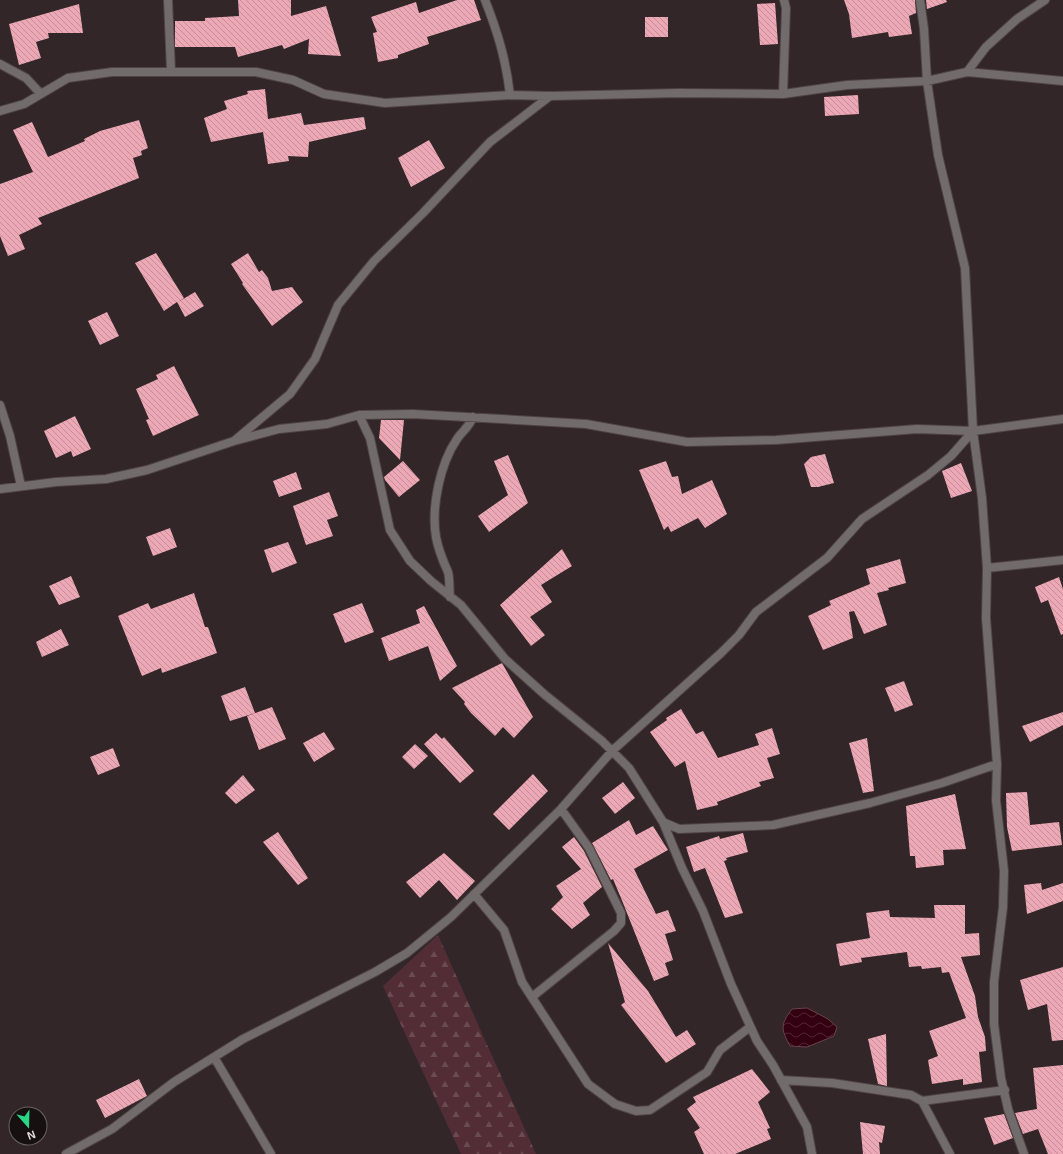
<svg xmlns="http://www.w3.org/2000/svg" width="1063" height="1154" font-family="Arial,sans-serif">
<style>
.forest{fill:url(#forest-firs)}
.water{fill:url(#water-waves);stroke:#69424e}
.building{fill:url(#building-back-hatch)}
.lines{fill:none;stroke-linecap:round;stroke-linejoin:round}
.minor-casing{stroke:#4f4345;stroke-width:10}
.minor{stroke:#726b6c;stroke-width:8}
</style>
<defs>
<pattern id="forest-firs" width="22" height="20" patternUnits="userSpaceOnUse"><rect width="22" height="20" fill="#522d35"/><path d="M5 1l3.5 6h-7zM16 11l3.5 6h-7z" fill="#6b4b52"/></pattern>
<pattern id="water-waves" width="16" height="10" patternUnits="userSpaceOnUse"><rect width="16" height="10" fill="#301"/><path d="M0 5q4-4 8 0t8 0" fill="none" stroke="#512533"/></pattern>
<pattern id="building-back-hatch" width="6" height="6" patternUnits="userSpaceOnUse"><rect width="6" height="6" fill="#eda8b6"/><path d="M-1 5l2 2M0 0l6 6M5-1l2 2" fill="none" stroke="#c38e99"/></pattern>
</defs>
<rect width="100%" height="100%" fill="#322628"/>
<path class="forest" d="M 438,935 L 536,1154 L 461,1154 L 383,986 Z"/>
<path class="water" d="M 807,1008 L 828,1019 L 837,1027 L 834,1036 L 807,1047 L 790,1046 C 781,1029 780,1025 792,1009 Z"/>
<path class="building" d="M 238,0 L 291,0 L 291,16 L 326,6 L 341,56 L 308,54 L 309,39 L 284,49 L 282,45 L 238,57 L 235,47 L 175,47 L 175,21 L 205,21 L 205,18 L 239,16 Z
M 457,0 L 474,0 L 481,20 L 427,37 L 429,44 L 398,55 L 398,58 L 378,62 L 373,33 L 377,32 L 371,17 L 416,2 L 419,13 Z
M 844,0 L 915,0 L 916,13 L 909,16 L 912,34 L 889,37 L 888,32 L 852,38 L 849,14 Z
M 926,0 L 946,0 L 947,2 L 927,9 Z
M 775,3 L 778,44 L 760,45 L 757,4 Z
M 79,4 L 83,33 L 48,33 L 49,38 L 36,42 L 41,58 L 19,65 L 9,24 Z
M 645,17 L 668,17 L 668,37 L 645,37 Z
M 265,89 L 268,119 L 301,113 L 304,125 L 364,117 L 366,129 L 309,142 L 308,157 L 288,156 L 289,161 L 268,164 L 263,132 L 211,142 L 204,118 L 227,109 L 224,101 L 248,94 L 247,91 Z
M 858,95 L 859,114 L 825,116 L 824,97 Z
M 139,120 L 148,148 L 141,151 L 142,155 L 133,158 L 139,178 L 38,218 L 42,224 L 19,235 L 25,249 L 8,256 L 0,236 L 0,184 L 33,172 L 13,130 L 32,122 L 48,157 L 85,141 L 84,139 L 100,131 Z
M 429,140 L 445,168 L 411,187 L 398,158 Z
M 156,253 L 184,298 L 178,302 L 195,292 L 204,306 L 185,317 L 177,302 L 164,311 L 135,263 Z
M 248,253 L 259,272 L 262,270 L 268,278 L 272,291 L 292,287 L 303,302 L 272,326 L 242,284 L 243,283 L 231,264 Z
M 107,312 L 119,336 L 100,345 L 88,321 Z
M 174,366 L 199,415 L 153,436 L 146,420 L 149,419 L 136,389 L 158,379 L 156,375 Z
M 75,416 L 91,449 L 73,457 L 71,451 L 56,458 L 44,431 Z
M 381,420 L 404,420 L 400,460 L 379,438 Z
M 825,454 L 834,483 L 818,487 L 811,487 L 804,464 L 811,457 Z
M 508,455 L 528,503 L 489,532 L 478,516 L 508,495 L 494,461 Z
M 403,461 L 420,480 L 399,497 L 385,480 L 384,477 Z
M 666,461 L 672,477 L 678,476 L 682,494 L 712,480 L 727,514 L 705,528 L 698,518 L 671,532 L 668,526 L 664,530 L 639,470 Z
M 961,463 L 972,491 L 951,498 L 942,471 Z
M 296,472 L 302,489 L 279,497 L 273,481 Z
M 329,492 L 338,516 L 327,520 L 333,536 L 306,545 L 293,506 Z
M 170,528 L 177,547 L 153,556 L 146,537 Z
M 288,542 L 297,563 L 272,573 L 264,550 Z
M 562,549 L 572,566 L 541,585 L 552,602 L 530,617 L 545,635 L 531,646 L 500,605 Z
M 900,559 L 906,583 L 888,588 L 889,590 L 877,593 L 887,625 L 864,634 L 854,611 L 849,612 L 853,638 L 823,650 L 808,616 L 831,605 L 829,601 L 870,584 L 866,569 Z
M 71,576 L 80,597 L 59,605 L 49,586 Z
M 1059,577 L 1063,589 L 1063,634 L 1061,635 L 1048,600 L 1041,603 L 1035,587 Z
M 194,593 L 205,627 L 208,627 L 217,653 L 162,673 L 161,668 L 142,676 L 118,616 L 148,603 L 151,609 Z
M 362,603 L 374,632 L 345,643 L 333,614 Z
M 424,606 L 457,666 L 440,681 L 428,646 L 389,661 L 381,638 L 420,623 L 416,610 Z
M 61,629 L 69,645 L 42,657 L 36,642 Z
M 502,663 L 533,717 L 514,738 L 503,727 L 495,736 L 471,713 L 464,704 L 465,702 L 452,688 Z
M 904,681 L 913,705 L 895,712 L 885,688 Z
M 245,687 L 255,713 L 230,721 L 221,696 Z
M 272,707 L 286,739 L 259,750 L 247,716 Z
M 681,709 L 696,734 L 703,731 L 718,758 L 759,745 L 755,734 L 772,728 L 780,754 L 767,758 L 774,778 L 759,782 L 761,786 L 717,802 L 718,805 L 697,810 L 685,761 L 675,767 L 650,732 L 667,720 L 666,718 Z
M 1063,712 L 1063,725 L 1030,742 L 1022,726 Z
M 324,732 L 335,749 L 314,762 L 303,743 Z
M 436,733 L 442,739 L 444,737 L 474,771 L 460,783 L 424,744 Z
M 867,738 L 874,791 L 863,793 L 849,743 Z
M 415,744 L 428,756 L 414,769 L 402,757 Z
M 113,748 L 120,766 L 98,775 L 90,757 Z
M 533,774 L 548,791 L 509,830 L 493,814 Z
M 243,775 L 255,790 L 236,804 L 225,793 Z
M 623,782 L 635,798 L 615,814 L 602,798 Z
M 1027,792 L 1030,825 L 1059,822 L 1062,845 L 1012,851 L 1007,827 L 1006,793 Z
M 955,794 L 966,849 L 943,850 L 944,865 L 916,868 L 915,856 L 910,856 L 906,806 Z
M 629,820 L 636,835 L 653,826 L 668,850 L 634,869 L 656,914 L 668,910 L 676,931 L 665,934 L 673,960 L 665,963 L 669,975 L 654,981 L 623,903 L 613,879 L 611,880 L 592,843 Z
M 278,832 L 308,878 L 298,885 L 263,842 Z
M 743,833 L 748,852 L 726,858 L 727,860 L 724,861 L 743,913 L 725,918 L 705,868 L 694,872 L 686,847 L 719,836 L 720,839 Z
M 574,837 L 584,851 L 602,887 L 583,903 L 590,915 L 572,929 L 551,909 L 563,897 L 556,886 L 581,869 L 562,847 Z
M 444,853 L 475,881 L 457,900 L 439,880 L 420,898 L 406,882 Z
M 1041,883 L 1042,890 L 1063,883 L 1063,901 L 1027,914 L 1024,885 Z
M 934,905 L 965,905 L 965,934 L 979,933 L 980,955 L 961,957 L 975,996 L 978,1017 L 985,1037 L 986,1051 L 979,1052 L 982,1082 L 963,1085 L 963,1079 L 932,1084 L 928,1060 L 938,1056 L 929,1031 L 966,1018 L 949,972 L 942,973 L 941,967 L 922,969 L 921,966 L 909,967 L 907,952 L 861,958 L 862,962 L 840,966 L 836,944 L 870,938 L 866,913 L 889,910 L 890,917 L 935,918 Z
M 608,943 L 648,991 L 676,1037 L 687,1030 L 696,1044 L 666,1063 L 621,1005 L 625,1002 Z
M 1063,967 L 1063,1040 L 1052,1041 L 1047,1004 L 1028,1010 L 1020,980 Z
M 886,1034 L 887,1086 L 878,1084 L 868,1039 Z
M 1063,1065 L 1063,1154 L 1048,1154 L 1038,1129 L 1023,1134 L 1015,1113 L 1037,1109 L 1033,1068 Z
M 752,1069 L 770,1092 L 758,1102 L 770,1128 L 767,1129 L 771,1139 L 735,1154 L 704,1154 L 694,1132 L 700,1128 L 687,1109 L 696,1102 L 693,1097 Z
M 139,1079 L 147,1096 L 105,1118 L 96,1100 Z
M 1004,1114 L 1013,1138 L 994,1145 L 984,1118 Z
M 860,1122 L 885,1126 L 882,1143 L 879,1142 L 880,1154 L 863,1154 Z"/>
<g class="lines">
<defs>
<path id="minor" d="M 168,0 L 171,71
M 485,0 C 498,33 506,60 510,95
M 920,0 L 924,29 L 927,81 L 938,155 L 965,268 L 973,431 L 982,498 L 987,568 L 986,618 L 997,764 L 996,800 L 1004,871 L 1003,907 L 994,982 L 994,1024 L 1001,1078 L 1008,1109 L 1024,1154
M 0,64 L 26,78 L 40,93
M 967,72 L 986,47 L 1017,19 L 1045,0
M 783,94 L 786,8 L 784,0
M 0,111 L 24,104 L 68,78 L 112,72 L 256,72 L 293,80 L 324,94 L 385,103 L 510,95 L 550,96 L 679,93 L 783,94 L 847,85 L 927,81 L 967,72 L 1063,81
M 0,405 L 10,436 L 21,486
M 359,415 L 370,438 L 390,530 L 410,561 L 431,581 L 461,605 L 505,659 L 544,694 L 602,741 L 629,768 L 663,822 L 682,868 L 703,911 L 731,984 L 757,1041 L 773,1065 L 807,1127 L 812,1154
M 234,441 L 279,429 L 327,424 L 359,415 L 413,414 L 586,424 L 687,442 L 776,440 L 917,429 L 973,431
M 0,489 L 56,482 L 106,479 L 147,470 L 234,441 L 290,394 L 315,359 L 338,305 L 374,261 L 423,213 L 490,142 L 550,96
M 987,568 L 1063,560
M 450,597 C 449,589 450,579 448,572 C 443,561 438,548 436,537 C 431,507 440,464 457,439 C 463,430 468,429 473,417
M 663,822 L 679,829 L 773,825 L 870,803 L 942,783 L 997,764
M 474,894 L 504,930 L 522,982 L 588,1084 L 615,1104 L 636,1111 L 650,1110 L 707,1072 L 720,1050 L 750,1027
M 532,997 L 614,931 L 621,923 L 621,913 L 589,848 L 561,809
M 214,1057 L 271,1154
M 781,1080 L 832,1083 L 911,1095 L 922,1101 L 950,1154
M 922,1101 L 1005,1090
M 66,1154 L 112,1129 L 174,1082 L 243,1039 L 375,972 L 407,953 L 451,917 L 561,809 L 612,751 L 721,653 L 739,635 L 756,612 L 827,558 L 862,519 L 928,475 L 951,456 L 973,431 L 1063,419"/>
</defs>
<use href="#minor" class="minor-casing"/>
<use href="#minor" class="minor"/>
</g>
<g transform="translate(28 1126) rotate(160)"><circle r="19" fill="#161011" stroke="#696263"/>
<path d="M0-3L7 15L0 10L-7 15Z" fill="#29d885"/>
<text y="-6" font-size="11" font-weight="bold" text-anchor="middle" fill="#e6ddde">N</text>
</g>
</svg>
